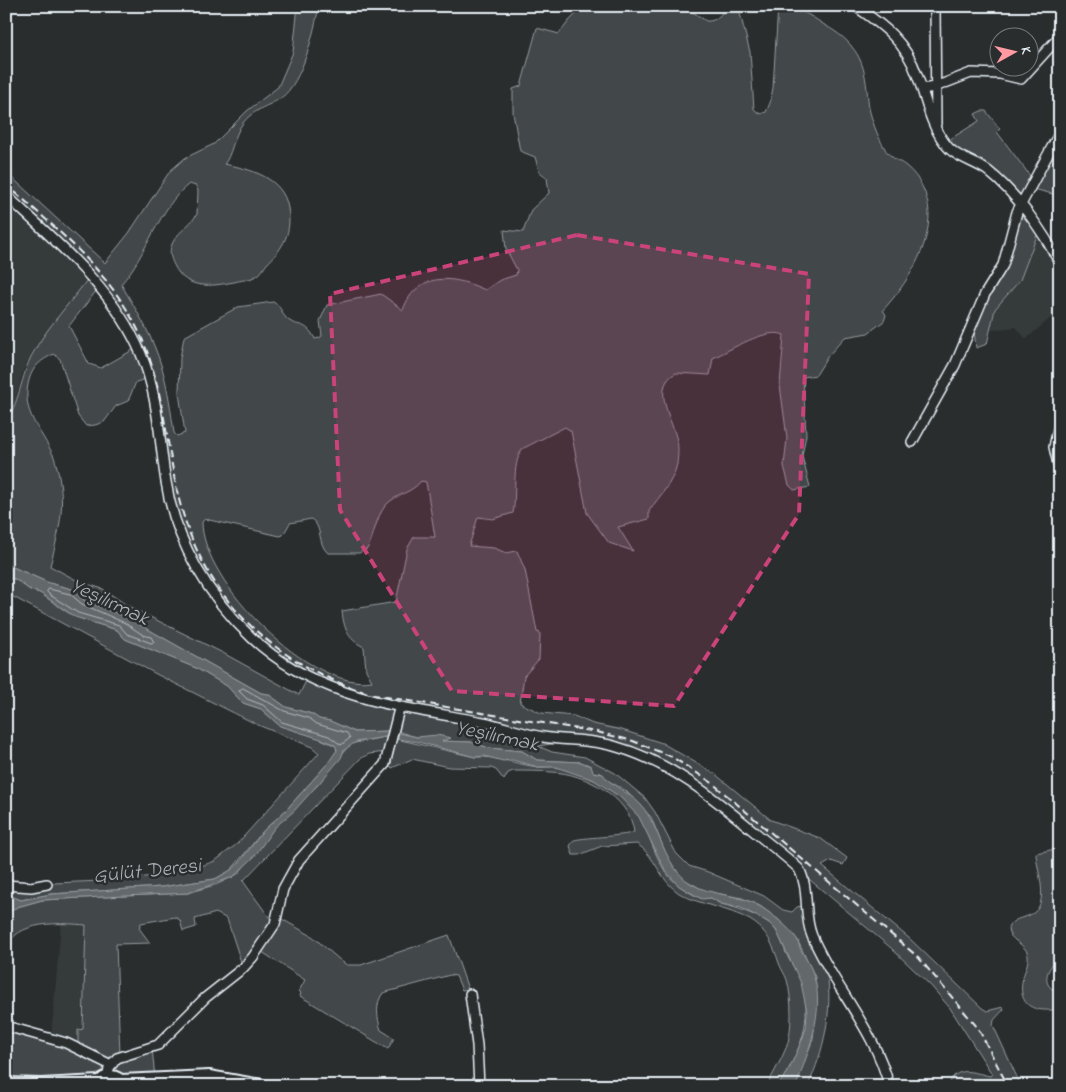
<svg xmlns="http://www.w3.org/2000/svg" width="1066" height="1092" font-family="'Indie Flower',sans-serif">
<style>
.built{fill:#363a3b}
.green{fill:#424648;stroke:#959ca0;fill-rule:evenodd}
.water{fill:#63686b;stroke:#989fa3}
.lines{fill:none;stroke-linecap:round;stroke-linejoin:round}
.shore{stroke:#b3bac0;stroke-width:1}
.minor-casing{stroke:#e8f1f8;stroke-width:12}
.highway-casing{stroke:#e8f1f8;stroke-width:16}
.minor{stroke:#2a2d2e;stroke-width:9}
.highway{stroke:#2a2d2e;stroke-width:12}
.rail{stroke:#e8f1f8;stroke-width:2;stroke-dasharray:8 4;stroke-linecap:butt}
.marked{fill:#ca437a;fill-opacity:0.2;stroke:#ca437a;stroke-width:4;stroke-dasharray:10 6;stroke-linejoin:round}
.labels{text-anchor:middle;stroke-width:5;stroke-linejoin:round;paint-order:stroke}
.water-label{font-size:21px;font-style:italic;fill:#acb3b9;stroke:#2a2d2e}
</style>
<rect width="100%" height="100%" fill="#2a2d2e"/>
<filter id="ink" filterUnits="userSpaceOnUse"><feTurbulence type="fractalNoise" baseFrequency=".02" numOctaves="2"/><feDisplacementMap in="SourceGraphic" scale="10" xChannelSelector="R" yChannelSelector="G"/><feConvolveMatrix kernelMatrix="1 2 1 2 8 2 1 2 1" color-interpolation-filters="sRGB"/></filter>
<g filter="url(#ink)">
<path class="built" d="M 6,195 L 90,276 L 33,352 L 23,371 L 12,413 L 6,420 Z
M 1039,230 L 1060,264 L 1060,310 L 1026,339 L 1016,327 L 990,330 L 995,309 L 1013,289 L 1023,273 L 1030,250 Z
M 61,924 L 87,925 L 83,1030 L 79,1030 L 78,1048 L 51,1038 Z"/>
<path class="green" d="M 298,6 L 319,6 C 314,31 303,82 281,98 C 269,106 252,110 243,123 C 234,134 231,158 224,164 C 250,169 283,177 288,208 C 292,233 284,247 266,265 C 263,269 261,274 256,276 C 250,280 241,280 234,282 C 212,286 186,291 174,265 C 171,259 169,253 171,247 C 175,233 190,226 197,214 L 198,191 L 196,186 L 189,184 C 159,207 147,255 121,284 C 137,311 153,337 162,368 C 168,389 171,411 174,433 L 177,436 L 185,433 L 179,393 L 180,358 L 184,337 L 238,307 L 273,302 C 281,306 281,312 286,318 C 297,329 305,319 315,339 L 319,338 L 322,336 L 320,321 L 327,305 L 381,294 L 403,310 C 417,271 453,275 485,290 L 500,280 L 516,275 L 517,270 L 506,249 L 504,230 L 523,232 L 531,210 L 549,193 L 547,178 L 539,171 L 535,157 L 520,151 L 513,113 L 513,89 L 521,86 L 537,28 L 559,34 L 569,21 L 584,6 L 684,6 L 706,21 C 717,22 721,14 727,6 L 738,6 L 750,52 L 754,109 L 760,114 L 766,112 L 770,103 L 773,88 L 778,6 C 796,6 808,14 823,24 C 833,30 845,37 852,47 C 867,65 866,86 869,108 C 872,121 877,135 884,147 C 889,158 897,159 906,166 C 920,177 928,195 929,212 C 930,248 906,285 883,310 L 886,315 L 884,321 L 868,333 L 845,337 L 828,356 L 816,375 L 803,377 L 806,435 L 802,456 L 810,487 L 794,490 L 789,485 L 784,466 L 787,438 L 780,385 L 784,335 C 767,327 730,350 713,358 L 710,375 L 676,373 C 651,386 671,418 676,437 C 679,445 678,455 677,464 C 673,483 660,495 649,511 L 649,519 L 618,527 L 633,551 L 609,543 L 587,513 L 571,431 L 565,427 L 522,449 C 511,467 517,493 513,513 L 493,519 L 478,517 L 469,546 L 494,548 L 506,553 L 517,551 L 525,570 L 537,632 L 540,633 L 539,659 L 524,676 L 520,703 L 541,713 L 574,716 L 593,724 L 622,730 L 662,743 L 715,774 L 771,820 L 820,838 L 847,858 L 843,865 L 831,861 L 822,866 L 910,939 L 982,1008 L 987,1011 L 1003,1007 L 1004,1009 L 994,1020 L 993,1025 L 1021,1086 L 947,1086 C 957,1065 971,1072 990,1076 L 992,1074 L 950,1008 L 931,986 L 891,948 L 704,791 L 617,747 L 558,743 L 538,746 L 552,752 L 585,757 L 615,773 L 645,798 L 655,812 L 676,853 L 689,866 L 708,872 L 764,896 L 783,910 L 792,912 L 797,907 L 806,905 C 813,927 823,950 827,972 C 833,1012 824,1050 808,1086 L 795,1086 L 813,1039 L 817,1002 L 815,977 L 797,939 L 779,920 L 760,906 L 742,898 L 705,891 L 682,878 L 667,857 L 651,817 L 625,790 L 607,780 L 601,773 L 593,772 L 589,765 L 581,762 L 537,760 L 522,751 L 489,748 L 471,742 L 438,741 L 448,739 C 437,735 428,739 418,737 C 411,736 404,733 397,731 L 395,708 L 390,731 L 355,732 L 330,721 L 319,719 L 312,714 L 286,707 L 268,694 L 261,693 L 128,618 L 84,600 L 72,589 L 49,583 L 6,564 L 6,420 C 18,408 22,373 32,355 C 46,328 72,301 90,276 L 6,195 L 6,172 L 105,263 L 129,233 L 170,171 L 185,158 L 214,144 L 247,111 L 278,87 L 293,52 ZM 100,286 L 138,347 L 101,368 L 89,364 L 69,326 ZM 54,354 L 60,359 L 78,416 L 86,426 L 95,425 L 104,422 L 116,406 L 128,401 L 136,382 L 149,378 L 178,525 L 216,598 L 272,654 L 308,677 L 299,695 L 223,653 L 128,606 L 103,589 L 80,582 L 50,566 C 57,539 65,511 60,483 C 59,475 57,466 54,457 C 42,430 20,413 29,380 C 33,366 41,360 54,354 ZM 421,481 L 426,482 L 435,537 L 414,537 L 407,549 L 396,602 L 342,611 C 344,628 347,639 364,647 L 366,670 L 372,681 C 311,692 202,582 202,522 L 205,519 L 280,536 L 283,535 L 290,523 L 311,519 C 323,526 317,544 328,553 L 359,553 L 367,549 C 375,535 375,518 386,505 C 396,494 412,493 421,481 Z
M 981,111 L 986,111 L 1000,129 L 997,132 L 1034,181 L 1060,132 L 1060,196 L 1030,188 L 1020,205 L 1039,230 L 1020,280 L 995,309 L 987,344 L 976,348 L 974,330 L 998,274 L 1020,205 L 1008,191 L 944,143 L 979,121 L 975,114 Z
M 6,578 L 15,579 L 30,590 L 40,593 L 67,612 L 84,620 L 117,630 L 125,639 L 196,668 L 227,686 L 243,703 L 261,709 L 280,726 L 314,736 L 336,746 L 337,753 L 287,809 L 264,830 L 231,870 L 215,879 L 161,887 L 51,894 L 21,900 L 6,894 L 6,885 L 126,880 L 190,870 L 215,861 L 237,844 L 319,753 L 312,747 L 258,725 L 158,675 L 6,593 Z
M 385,737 L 389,737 L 386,752 L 369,754 L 360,759 L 243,881 L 274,924 L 278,917 L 312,936 L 341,961 L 347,965 L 361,965 L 449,935 L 468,989 L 462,990 L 456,976 L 450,975 L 383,993 C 375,1003 377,1018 381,1030 L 394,1038 L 388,1049 L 300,996 L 301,993 L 299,991 L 305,980 L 259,950 L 243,968 L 227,919 L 216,913 L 195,919 L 196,927 L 183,931 L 180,920 L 175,917 L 141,923 L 139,928 L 150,943 L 116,944 L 120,1056 L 152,1048 L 155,1078 L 6,1084 L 6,1036 L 9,1036 L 10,1026 L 78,1047 L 78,1030 L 83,1029 L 86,925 C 63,923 14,919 6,950 L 6,915 L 17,907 L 42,900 L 188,893 L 218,884 L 238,874 L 275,827 L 318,785 L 350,744 Z
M 396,739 L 475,757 C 496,756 516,764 537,767 C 543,768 550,766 556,767 C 583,772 624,791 639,816 C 652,837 656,868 677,884 C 683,889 693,895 700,898 C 704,899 707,897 711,898 C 715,899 717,903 721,904 C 738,908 751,913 766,921 C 778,928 781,941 786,953 C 789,962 797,970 800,979 C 815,1018 800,1053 778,1086 L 767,1086 C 773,1073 781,1061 786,1048 C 793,1031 792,998 787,980 C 785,974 781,969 779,963 C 773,945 767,930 750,920 C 727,907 701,906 679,893 C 660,881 655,855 637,844 L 602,846 L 579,855 L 573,855 L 570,846 L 574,840 C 586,837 629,836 634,832 C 630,797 584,773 552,772 C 539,771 526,771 513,771 L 508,773 L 504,780 L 496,770 L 491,768 L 449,767 L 412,759 L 392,768 L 390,765 Z
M 1060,848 L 1060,958 C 1046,966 1039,988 1060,992 L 1060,1009 C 1035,1013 1016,1007 1023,977 C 1025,970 1029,962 1028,955 C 1026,943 1008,941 1008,928 C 1013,918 1021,919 1030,915 C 1052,905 1036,869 1036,853 Z"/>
<path class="water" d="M 6,564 L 49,583 L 72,589 L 84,600 L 128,618 L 261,693 L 268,694 L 286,707 L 312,714 L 319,719 L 330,721 L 355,732 L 390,731 L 417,737 L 437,735 L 451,738 L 442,741 L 471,742 L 489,748 L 522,751 L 537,760 L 581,762 L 591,766 L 593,772 L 603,774 C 610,786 631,793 641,805 C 661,828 663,865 690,883 C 712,897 739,893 761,907 C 773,915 789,927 797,939 C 799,943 799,947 801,950 C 805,958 812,967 814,977 C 825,1011 808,1052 797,1084 L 778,1086 L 790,1067 L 802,1040 L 806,1028 L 807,1012 L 801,983 L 776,930 L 768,922 L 741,908 L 721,904 L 711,898 L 702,899 L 679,886 L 665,870 L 639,817 L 620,797 L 594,780 L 556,767 L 538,767 L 512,760 L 503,761 L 484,756 L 475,757 L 418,742 L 385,737 L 356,742 L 344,750 L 341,758 L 329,772 L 294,811 L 275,827 L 254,857 L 233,877 L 188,893 L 42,900 L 17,907 L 6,915 L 6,908 L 10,902 L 6,894 L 21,900 L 51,894 L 161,887 L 215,879 L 231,870 L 238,864 L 264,830 L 287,809 L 328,763 L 337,750 L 335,745 L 327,741 L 280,726 L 261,709 L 243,703 L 227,686 L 196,668 L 125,639 L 117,630 L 75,617 L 40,593 L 30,590 L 15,579 L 6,578 Z"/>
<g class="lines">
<path class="shore" d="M 49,589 L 70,594 L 82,604 L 125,623 L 143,635 L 151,637 L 154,642 L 151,643 L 127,634 L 119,625 L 78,613 L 50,595 L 47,592 Z
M 243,688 L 284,711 L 309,718 L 317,724 L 347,733 L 350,738 L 341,745 L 329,736 L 282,722 L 263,705 L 247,699 L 239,691 Z"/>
<defs>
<path id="minor" d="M 855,6 C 883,25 906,42 917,75 C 926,98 929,122 944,142 C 954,158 973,160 988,171 C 1017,194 1043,231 1060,264
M 935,6 L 936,124
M 922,89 L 935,87 L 971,73 L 1000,74 L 1021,79 L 1060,36
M 6,195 C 57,243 113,288 141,354 C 158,394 159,439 166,482 C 175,541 209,598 252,638 C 319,700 399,706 483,722 C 503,726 523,734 543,737 C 568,741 592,739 617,747 C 670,762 714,798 756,833 C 770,845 786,856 799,869 C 810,889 803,915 812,936 C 834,988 876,1031 889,1086
M 1060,419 L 1054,447 L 1060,472
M 912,442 L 955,365 L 985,294 L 1003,265 L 1017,212 L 1060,132
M 6,885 L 31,887 L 47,884
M 470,994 L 477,1045 L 479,1086
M 6,1026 L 66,1043 L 111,1065
M 108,1077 L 109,1068 L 117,1058 L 158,1045 L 205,998 L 243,968 L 253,957 L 275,924 L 283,889 L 299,860 L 385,764 L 399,709"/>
<path id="highway" d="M 121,1081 L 209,1077 L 262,1086
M 6,1084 L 41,1085 L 99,1082
M 98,1086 C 104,1074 117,1074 124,1086"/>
</defs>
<use href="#minor" class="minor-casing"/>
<use href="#highway" class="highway-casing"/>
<use href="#minor" class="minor"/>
<use href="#highway" class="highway"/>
<path class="rail" d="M 6,184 C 55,228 110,271 139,332 C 161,379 165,430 175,481 C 196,592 268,663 374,695 L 597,732 L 633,741 L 672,757 L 711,782 L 918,957 L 978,1028 L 1008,1086"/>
</g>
</g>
<path class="marked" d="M 577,235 L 809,274 L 799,514 L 674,706 L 452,691 L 340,510 L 330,294 Z"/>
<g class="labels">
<g class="water-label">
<text transform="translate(110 601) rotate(25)" y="7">Yeşilırmak</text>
<text transform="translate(497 735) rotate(12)" y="7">Yeşilırmak</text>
<text transform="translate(147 870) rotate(-6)" y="7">Gülüt Deresi</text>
</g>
</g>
<rect width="1066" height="1092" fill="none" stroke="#2a2d2e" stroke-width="25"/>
<rect x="12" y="12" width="1041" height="1067" fill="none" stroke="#e8f1f8" stroke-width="2" filter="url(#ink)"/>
<g transform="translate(1014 52) rotate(82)"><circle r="24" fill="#2a2d2e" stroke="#767b7f"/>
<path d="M0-4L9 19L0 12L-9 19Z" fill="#ff9aa2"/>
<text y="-8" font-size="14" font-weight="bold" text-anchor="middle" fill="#e8f1f8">K</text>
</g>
</svg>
